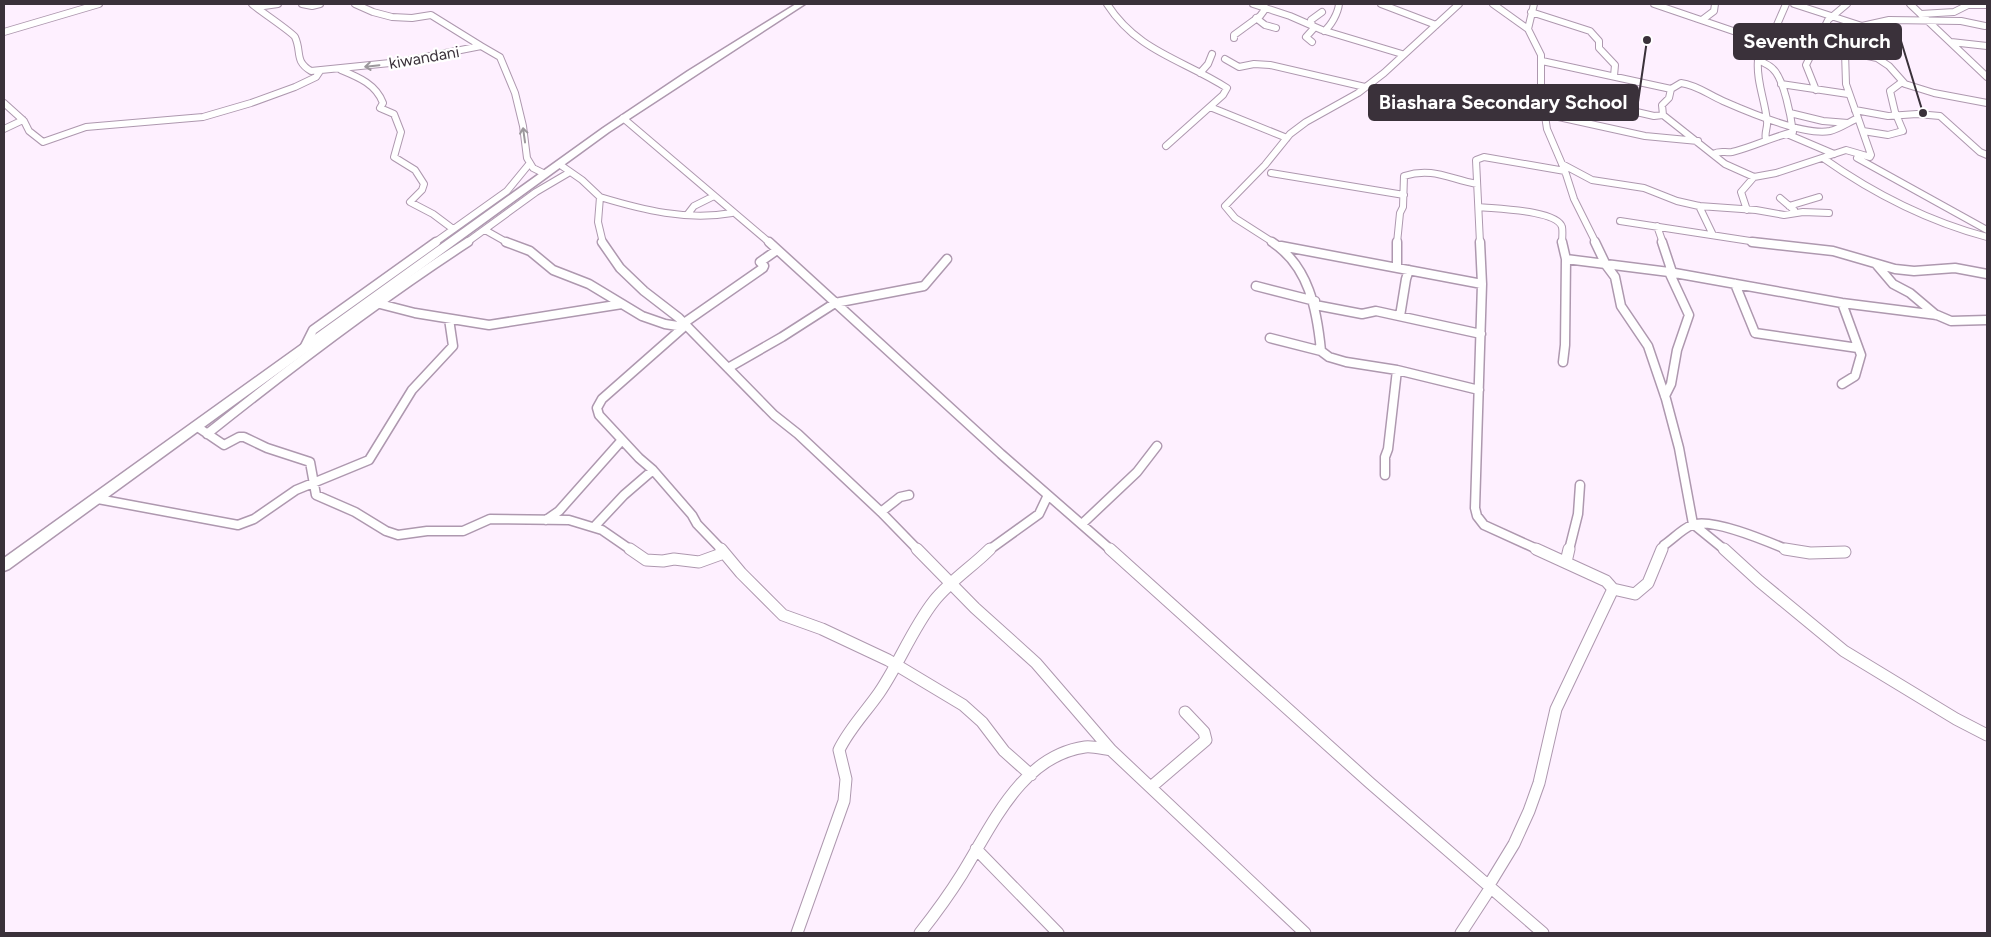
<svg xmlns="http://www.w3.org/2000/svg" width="1991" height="937" font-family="Figtree,sans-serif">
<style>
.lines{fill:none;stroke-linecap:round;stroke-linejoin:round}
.minor-far2-casing{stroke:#ae98af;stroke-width:8}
.minor-far1-casing{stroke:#ae98af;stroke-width:11}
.minor-casing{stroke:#ae98af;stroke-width:13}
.highway-casing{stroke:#ae98af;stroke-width:3}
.minor-far2{stroke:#fff;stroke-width:6}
.minor-far1{stroke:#fff;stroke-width:8}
.minor{stroke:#fff;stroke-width:11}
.highway{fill:#fff;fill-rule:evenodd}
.oneway{stroke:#9c989c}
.labels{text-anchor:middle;stroke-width:4.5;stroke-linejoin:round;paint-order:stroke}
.far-street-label{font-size:16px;fill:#3a313a;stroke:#fff}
.leader{fill:none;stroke:#3a313a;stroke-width:2}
.callout-dot{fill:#3a313a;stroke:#fff;stroke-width:2}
.callout{fill:#3a313a;stroke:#3a313a;stroke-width:2}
.callout-label{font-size:20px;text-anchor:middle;font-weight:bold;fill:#fff}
</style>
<rect width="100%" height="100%" fill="#fef0ff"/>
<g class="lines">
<defs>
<path id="minor-far2" d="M 252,4 C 260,11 292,32 295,37 C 302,52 294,61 311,71 L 400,62 L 481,46 L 500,57 L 515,93 L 523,126 L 527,158 L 533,168 L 545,174
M 302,4 L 312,6 L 320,4
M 355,4 L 373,12 L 392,17 L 412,18 L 431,15 L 481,46
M 1107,4 C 1138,52 1182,59 1227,88 L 1223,95 L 1166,146
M 1253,4 L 1290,16 L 1322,30 L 1402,54
M 1381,4 L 1436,25
M 1493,4 L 1528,29 L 1541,55 L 1541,90 L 1547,129 L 1565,171 L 1574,199 L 1596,243
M 1654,4 L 1739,33 L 1768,39
M 1794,4 L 1862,26 L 1889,20 L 1961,21 L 1985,26
M 1910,4 L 1987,77
M 257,7 L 278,4
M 1531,12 L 1590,31 L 1599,41 L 1599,48 L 1615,65 L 1614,76
M 1921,14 L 1954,12 L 1968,5 L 1987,5
M 1256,18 L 1265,25 L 1276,28
M 1702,20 L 1714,11 L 1715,4
M 1312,26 L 1311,20 L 1322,12
M 1777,27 L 1833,45 L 1845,52 L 1846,84 L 1858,118
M 1528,29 L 1534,4
M 1324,31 C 1331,26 1338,13 1339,4
M 4,32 L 99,4
M 1234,38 L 1234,35 L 1260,16 L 1266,8
M 1312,42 L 1306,37 L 1315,27
M 1951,42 L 1987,46
M 1844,51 L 1877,58 L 1889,66 L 1905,84 L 1934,93 L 1987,103
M 1225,59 L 1239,67 L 1254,64 L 1270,65 L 1365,87
M 1758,60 C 1756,81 1765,100 1767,121 C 1768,128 1764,132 1766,140
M 1542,61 L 1671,89
M 341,70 C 358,77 376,84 383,103 L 380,108 L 394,114 L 401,132 L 394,157 L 415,170 L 424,184 L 422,190 L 410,202 L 433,214 L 453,229
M 1200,73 L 1208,64 L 1212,54
M 1681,83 C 1697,85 1709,95 1723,101 C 1748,112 1804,136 1830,131 C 1839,129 1849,122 1858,118 L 1871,155 L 1870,157 L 1846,150 L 1776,173 L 1754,177 L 1725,164 L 1663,115 L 1662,105 L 1669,98 L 1671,89 Z
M 1781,84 L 1848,94
M 1541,90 L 1654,116 L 1663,115
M 1816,90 L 1806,65 L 1828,20 L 1847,4
M 4,103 L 24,121 L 29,131 L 43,142 L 86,127 L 203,117 L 251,103 L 295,87 L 316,77 L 320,71
M 1210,107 L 1287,138
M 1855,110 L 1888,116 L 1917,114 L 1940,116 L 1980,152 L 1987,155
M 1790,113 L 1823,121 L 1848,123
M 1545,114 L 1645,136 L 1698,141
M 623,118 L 770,243
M 4,129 L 23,120
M 1863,131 L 1888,135 L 1903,131 L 1895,112 L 1890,91 L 1902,82
M 1787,134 L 1834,154
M 1713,154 C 1720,150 1725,153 1732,152 C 1753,147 1772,137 1793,132 C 1791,117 1784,79 1773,69 C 1768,63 1759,63 1755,55 L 1757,50 L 1773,34 L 1786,4
M 1823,158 C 1874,194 1927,221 1987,237
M 1857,158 L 1987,230
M 559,164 L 582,180 L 600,197 L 598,222 L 603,243
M 1562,164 L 1592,180 L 1644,188 L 1677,201 L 1699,206 L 1756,210 L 1784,215 L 1803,212 L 1829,213
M 1271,173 L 1404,195
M 600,197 C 643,210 687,221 732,213
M 1780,198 L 1794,210
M 1699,206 L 1713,235
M 1789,206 L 1819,197
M 1479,207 C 1496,209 1557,210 1562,227 C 1563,232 1562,239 1562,243
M 1747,210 L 1741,192 L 1754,177
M 687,215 L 694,206 L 714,196
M 1620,221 L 1763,243
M 1657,226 L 1663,243
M 485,230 L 508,243
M 434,243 L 507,191 L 530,163
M 466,243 L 536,192 L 570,172
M 1274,243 L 1235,218 L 1225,206 L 1265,165 L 1290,134 L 1306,122 L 1358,93 L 1384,73 L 1459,4
M 1397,243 L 1400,213 L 1403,207 L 1404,176 C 1433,167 1449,179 1477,184
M 1480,243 L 1476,160 L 1484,157 L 1565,171"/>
<path id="minor-far1" d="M 506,242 L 530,251 L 553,270 L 589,284 L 642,316 L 665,324 L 684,327
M 602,242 L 620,268 L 644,291 L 679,318 L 774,415 L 798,434 L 881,512 L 918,550
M 769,242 L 1001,454 L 1111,550
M 1272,242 C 1309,266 1317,310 1321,351
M 1397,242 L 1397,267
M 1480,242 L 1482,284 L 1475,508 L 1477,516 L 1484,525 L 1539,550
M 1562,242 L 1566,259 L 1565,345 L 1563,362
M 1595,242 L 1606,265 L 1615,277 L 1621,306 L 1648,346 L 1666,399 L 1679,448 L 1693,524 L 1725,550
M 1662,242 L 1672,272
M 1752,242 L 1833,251 L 1895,269 L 1914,271 L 1955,268 L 1987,274
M 1281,246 L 1482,284
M 1566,259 L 1669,272 L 1842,303 L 1937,315 L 1951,321 L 1987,320
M 1876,264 L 1893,284 L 1910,293 L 1936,315
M 1735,284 L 1755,333 L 1858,348
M 1256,286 L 1315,301
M 1842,303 L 1861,355 L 1855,376 L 1842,384
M 380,304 L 415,313 L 489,325 L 622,304
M 1315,305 L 1362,314 L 1376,311 L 1481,334
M 1400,316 L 1406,279 L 1409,270
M 684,323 L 763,268 L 764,266 L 760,262 L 777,250
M 686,325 L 602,399 L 597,408 L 599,415 L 639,458 L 653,470 L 692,515 L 697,524 L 722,550
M 1270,338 L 1321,351 L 1329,357 L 1346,362 L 1397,370 L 1479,390
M 304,348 L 313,330 L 436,242
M 728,368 L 782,337 L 835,303 L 924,286 L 947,259
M 1665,396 L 1671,384 L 1677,350 L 1689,315 L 1669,272
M 196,426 L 224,445 L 239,437 L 244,437 L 267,448 L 310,462 L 316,495 L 355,512 L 386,531 L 398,535 L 427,531 L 463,531 L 490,519 L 569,520 L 602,530 L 631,550
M 207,434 C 291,367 377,301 468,242
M 1385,475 L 1385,457 L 1388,449 L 1397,370
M 98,499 L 238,525 L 254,519 L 296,490 L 369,460 L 412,390 L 453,346 L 449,319
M 881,512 L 900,497 L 909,495
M 546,520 L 559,511 L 622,440
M 1082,524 L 1137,472 L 1157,446
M 594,527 L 624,495 L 653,470
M 989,550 L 1039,514 L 1048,495
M 1569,550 L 1578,514 L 1580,485
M 1662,550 L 1664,545 C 1673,539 1682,529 1692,525 C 1711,517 1769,542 1788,550"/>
<path id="minor" d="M 630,549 L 646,560 L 663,561 L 674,559 L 699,562 L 724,553
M 721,549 L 741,573 L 783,615 L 822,629 L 888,660 L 963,705 L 982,722 L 1004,751 L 1031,775
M 917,549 L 975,608 L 1036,663 L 1111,750 L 1305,933
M 1110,549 L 1370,783 L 1543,933
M 1724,549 L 1759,581 L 1844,651 L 1956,719 L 1987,735
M 1785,549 L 1810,553 L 1845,552
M 1566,562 L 1569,549
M 1613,589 L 1635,594 L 1648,583 L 1662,549
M 1151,787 L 1206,740 L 1204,732 L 1185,712
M 976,849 L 1058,933
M 1489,885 L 1514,844 L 1529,811 L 1539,783 L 1556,709 L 1613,589 L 1606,581 L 1536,549
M 797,933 L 844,801 L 846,779 L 839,750 C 849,729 865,713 879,693 C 899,664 912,629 934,601 C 950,581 972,567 990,549
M 920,933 C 935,914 949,895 962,874 C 992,826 1021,756 1085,747 C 1093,746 1103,749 1111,750
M 1461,933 L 1491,887"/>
<path id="highway" d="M 796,4 L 805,4 L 609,132 L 9,569 L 4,571 L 4,558 L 603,128 L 688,71 Z"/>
</defs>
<use href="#minor-far2" class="minor-far2-casing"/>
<use href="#minor-far1" class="minor-far1-casing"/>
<use href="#minor" class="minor-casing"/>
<use href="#highway" class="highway-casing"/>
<use href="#minor-far2" class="minor-far2"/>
<use href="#minor-far1" class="minor-far1"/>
<use href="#minor" class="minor"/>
<use href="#highway" class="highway"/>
</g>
<defs><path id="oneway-shaft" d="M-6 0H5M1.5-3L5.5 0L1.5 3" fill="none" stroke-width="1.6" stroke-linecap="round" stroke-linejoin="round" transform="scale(1.25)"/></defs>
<g class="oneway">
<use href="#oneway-shaft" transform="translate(372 66) rotate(174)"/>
<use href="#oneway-shaft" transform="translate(524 135) rotate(-98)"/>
</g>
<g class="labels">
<g class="far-street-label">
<text transform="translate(424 57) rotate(-10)" y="6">kiwandani</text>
</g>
</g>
<path class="leader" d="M1923 113L1901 41M1647 40L1638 102"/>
<g class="callout-dot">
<circle cx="1923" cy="113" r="5"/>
<circle cx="1647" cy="40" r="5"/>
</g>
<g class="callout">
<rect x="1734" y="24" width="167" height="35" rx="5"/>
<rect x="1369" y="85" width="269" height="35" rx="5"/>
</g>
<g class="callout-label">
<text x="1817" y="48">Seventh Church</text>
<text x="1503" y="109">Biashara Secondary School</text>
</g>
<rect width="1991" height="937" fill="none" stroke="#3a313a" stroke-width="10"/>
</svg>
